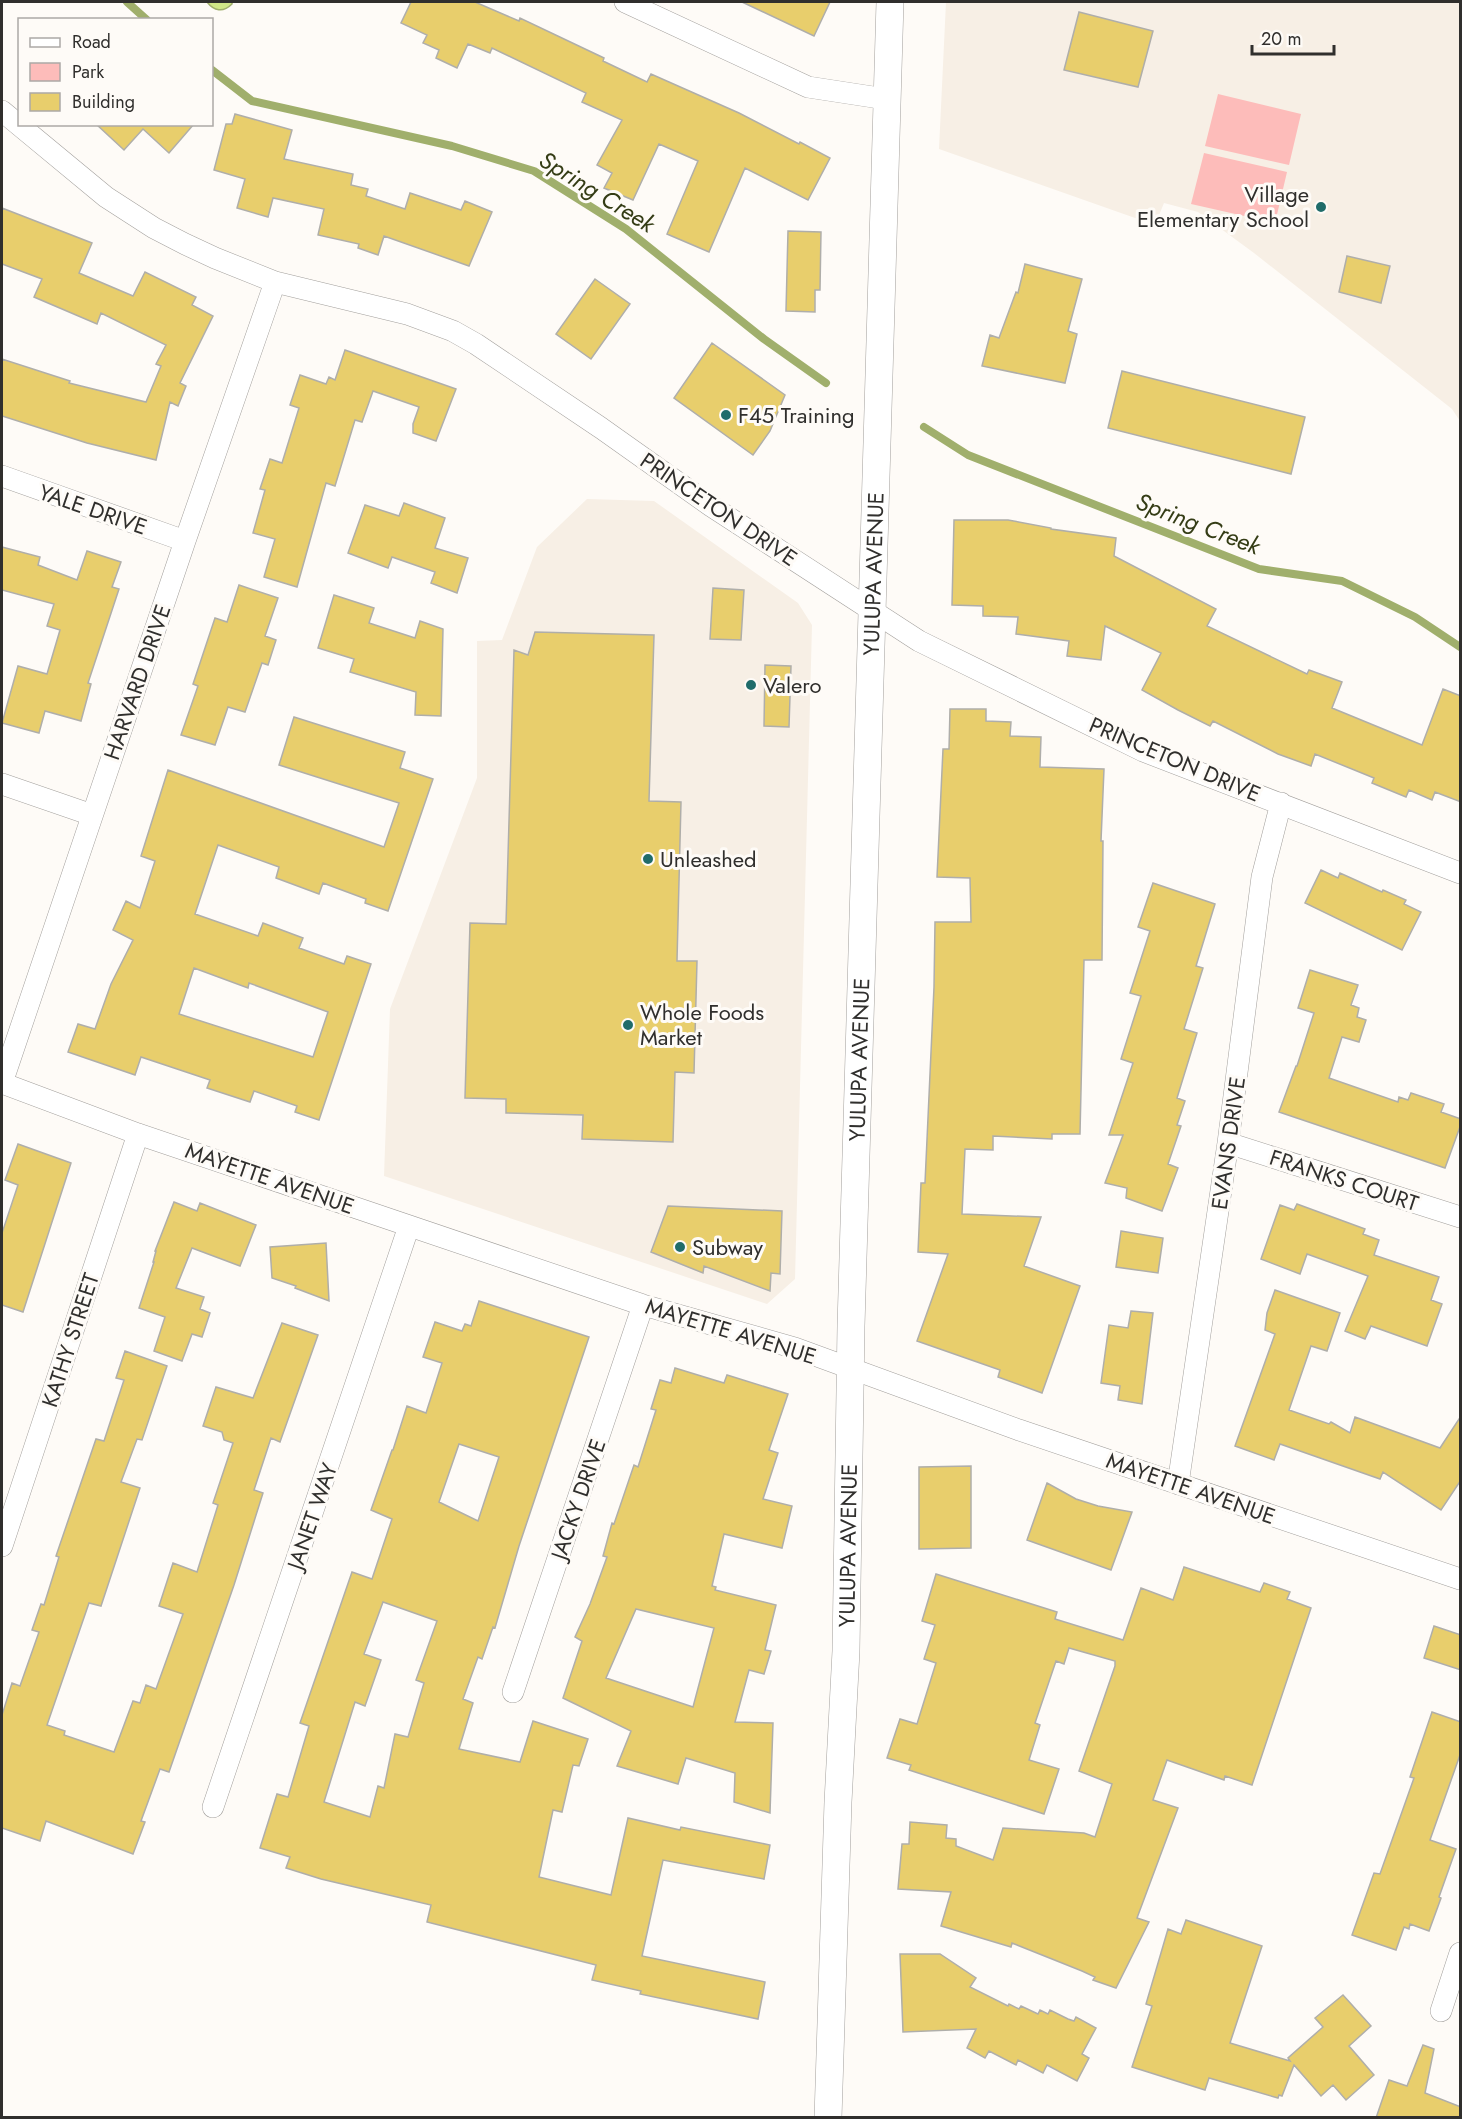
<svg xmlns="http://www.w3.org/2000/svg" width="1462" height="2119" font-family="Jost,sans-serif">
<style>
.built{fill:#f7efe5}
.green{fill:#fdbcba}
.water{fill:#d0e687;stroke:#a0af6c;stroke-width:1.5}
.lines{fill:none;stroke-linecap:round;stroke-linejoin:round}
.stream{stroke:#a0af6c;stroke-width:8}
.building{fill:#e8ce6c;stroke:#afaeaa;stroke-width:1.5;fill-rule:evenodd}
.minor-casing{stroke:#a3a09d;stroke-width:22}
.tertiary-casing{stroke:#a3a09d;stroke-width:28}
.minor{stroke:#fff;stroke-width:21}
.tertiary{stroke:#fff;stroke-width:27}
.poi-dot{fill:#206c6a;stroke:#fefbf7;stroke-width:2}
.labels{text-anchor:middle;stroke-width:6;stroke-linejoin:round;paint-order:stroke}
.poi-label{font-size:22px;fill:#302f2d;stroke:#fefbf7;text-anchor:start}
.street-label{font-size:22px;fill:#302f2d;stroke:#fefbf7}
.water-label{font-size:24px;font-style:italic;fill:#343c15;stroke:#fefbf7}
</style>
<rect width="100%" height="100%" fill="#fefbf7"/>
<path class="built" d="M 946,2 L 1460,2 L 1460,421 L 1452,409 L 1254,253 L 1198,212 L 1164,203 L 1155,225 L 939,149 Z
M 587,499 L 654,501 L 798,603 L 812,625 L 795,1279 L 767,1304 L 384,1176 L 390,1009 L 477,778 L 477,641 L 502,640 L 537,547 Z"/>
<path class="green" d="M 1218,94 L 1301,114 L 1289,165 L 1205,146 Z
M 1204,153 L 1287,172 L 1275,223 L 1191,204 Z"/>
<path class="water" d="M 207,2 L 232,2 L 232,4 C 223,13 214,11 207,2 Z"/>
<g class="lines">
<path class="stream" d="M 127,2 L 147,20
M 212,70 L 252,101 L 452,146 L 534,171 L 626,229 L 764,339 L 826,383
M 924,427 L 968,455 L 1259,569 L 1342,581 L 1415,617 L 1460,647"/>
</g>
<path class="building" d="M 411,2 L 475,2 L 519,21 L 520,18 L 604,58 L 603,61 L 647,82 L 651,74 L 739,113 L 799,144 L 800,142 L 830,158 L 808,200 L 745,168 L 709,252 L 667,234 L 698,161 L 659,144 L 633,200 L 604,188 L 612,173 L 597,165 L 622,120 L 582,102 L 586,93 L 492,48 L 490,53 L 468,44 L 457,68 L 436,58 L 439,50 L 423,43 L 427,35 L 401,23 Z
M 742,2 L 830,2 L 814,36 Z
M 1079,12 L 1153,31 L 1138,87 L 1064,70 Z
M 235,114 L 292,130 L 284,159 L 353,174 L 351,185 L 368,189 L 366,196 L 405,209 L 410,193 L 461,210 L 465,201 L 492,212 L 469,266 L 384,236 L 378,255 L 358,248 L 359,244 L 318,235 L 324,209 L 273,198 L 268,217 L 237,208 L 245,179 L 214,170 L 226,124 L 232,124 Z
M 96,124 L 194,124 L 169,153 L 143,129 L 124,150 Z
M 2,208 L 92,243 L 79,273 L 133,296 L 145,272 L 196,297 L 192,305 L 213,316 L 180,383 L 186,386 L 178,406 L 170,402 L 156,460 L 87,443 L 2,416 L 2,359 L 70,381 L 69,383 L 146,402 L 161,366 L 156,364 L 166,345 L 101,313 L 97,324 L 34,297 L 42,279 L 2,264 Z
M 788,231 L 821,232 L 820,290 L 815,290 L 815,312 L 786,311 Z
M 1347,256 L 1390,266 L 1381,303 L 1339,292 Z
M 1025,264 L 1082,279 L 1068,331 L 1077,334 L 1065,383 L 982,366 L 990,335 L 999,338 L 1016,292 L 1018,293 Z
M 595,279 L 630,304 L 591,359 L 556,334 Z
M 712,343 L 785,395 L 770,431 L 753,455 L 674,398 Z
M 345,350 L 456,389 L 436,441 L 413,433 L 413,424 L 419,407 L 373,391 L 362,422 L 355,420 L 335,486 L 326,483 L 297,587 L 264,577 L 275,539 L 253,533 L 265,490 L 260,489 L 270,459 L 282,463 L 299,408 L 290,405 L 300,375 L 326,384 L 329,377 L 335,380 Z
M 1122,371 L 1305,417 L 1291,474 L 1108,428 Z
M 404,503 L 445,518 L 435,548 L 468,558 L 457,593 L 431,583 L 435,572 L 392,557 L 388,568 L 348,553 L 365,505 L 399,516 Z
M 954,520 L 1008,520 L 1051,528 L 1051,529 L 1116,538 L 1114,556 L 1216,609 L 1207,626 L 1307,674 L 1309,670 L 1342,682 L 1332,708 L 1422,745 L 1443,689 L 1461,696 L 1461,802 L 1435,792 L 1432,800 L 1409,790 L 1406,797 L 1372,783 L 1374,778 L 1315,754 L 1311,766 L 1278,754 L 1213,721 L 1210,726 L 1178,710 L 1142,690 L 1161,653 L 1105,626 L 1101,660 L 1067,656 L 1069,641 L 1016,634 L 1018,617 L 983,616 L 983,606 L 952,605 Z
M 2,547 L 40,557 L 38,565 L 77,580 L 87,551 L 121,562 L 112,587 L 119,589 L 88,683 L 91,684 L 81,721 L 45,711 L 39,733 L 2,723 L 18,666 L 47,674 L 60,630 L 47,626 L 54,604 L 2,590 Z
M 239,585 L 278,598 L 265,636 L 276,640 L 268,665 L 262,663 L 245,712 L 228,707 L 215,745 L 181,735 L 198,686 L 193,684 L 215,618 L 227,622 Z
M 713,588 L 744,590 L 741,640 L 710,639 Z
M 334,595 L 374,608 L 369,623 L 415,638 L 420,621 L 443,629 L 441,716 L 415,715 L 416,692 L 350,672 L 354,659 L 318,648 Z
M 535,632 L 654,635 L 649,801 L 681,802 L 677,961 L 697,961 L 694,1073 L 675,1072 L 673,1142 L 582,1139 L 583,1115 L 506,1113 L 506,1099 L 465,1098 L 470,923 L 506,924 L 514,650 L 528,655 Z
M 765,665 L 791,666 L 789,727 L 764,726 Z
M 950,709 L 986,709 L 986,721 L 1011,722 L 1010,736 L 1041,737 L 1040,767 L 1104,769 L 1101,841 L 1103,841 L 1102,960 L 1084,960 L 1080,1134 L 1052,1134 L 1052,1139 L 993,1136 L 993,1150 L 965,1149 L 962,1214 L 1041,1217 L 1024,1266 L 1080,1286 L 1042,1393 L 998,1377 L 1000,1370 L 917,1341 L 948,1254 L 918,1252 L 921,1183 L 925,1183 L 934,987 L 935,922 L 971,922 L 970,878 L 937,877 L 943,749 L 949,749 Z
M 294,717 L 405,752 L 400,768 L 433,779 L 388,911 L 365,903 L 366,899 L 323,883 L 319,894 L 276,878 L 279,867 L 218,845 L 195,914 L 258,936 L 263,923 L 303,938 L 299,948 L 344,964 L 347,956 L 371,964 L 319,1120 L 295,1112 L 297,1106 L 254,1091 L 250,1102 L 207,1088 L 210,1080 L 141,1057 L 135,1075 L 68,1052 L 78,1024 L 95,1029 L 111,984 L 133,940 L 113,930 L 126,901 L 140,908 L 155,861 L 141,856 L 168,770 L 384,847 L 399,803 L 279,765 ZM 194,968 L 248,988 L 249,983 L 328,1012 L 313,1057 L 179,1014 Z
M 1321,870 L 1338,878 L 1340,873 L 1382,892 L 1383,890 L 1406,900 L 1404,904 L 1421,912 L 1402,950 L 1305,903 Z
M 1153,883 L 1215,904 L 1196,966 L 1203,968 L 1184,1029 L 1197,1033 L 1177,1098 L 1185,1101 L 1177,1125 L 1181,1126 L 1168,1164 L 1178,1168 L 1162,1211 L 1126,1198 L 1127,1188 L 1105,1183 L 1123,1135 L 1109,1135 L 1133,1063 L 1121,1059 L 1141,996 L 1130,993 L 1150,931 L 1138,927 Z
M 1310,970 L 1358,985 L 1351,1005 L 1359,1008 L 1357,1017 L 1366,1020 L 1359,1042 L 1342,1037 L 1329,1078 L 1398,1102 L 1399,1097 L 1408,1100 L 1411,1093 L 1444,1104 L 1441,1112 L 1461,1119 L 1461,1124 L 1445,1168 L 1279,1112 L 1296,1066 L 1297,1066 L 1314,1013 L 1298,1008 Z
M 18,1144 L 71,1163 L 23,1312 L 2,1305 L 2,1233 L 18,1185 L 5,1180 Z
M 174,1202 L 197,1211 L 200,1203 L 256,1225 L 240,1266 L 192,1248 L 176,1288 L 204,1297 L 200,1309 L 210,1313 L 202,1337 L 192,1334 L 182,1361 L 154,1351 L 165,1317 L 139,1308 L 154,1262 L 153,1262 L 156,1251 L 155,1251 Z
M 1297,1204 L 1365,1229 L 1363,1234 L 1379,1240 L 1374,1255 L 1439,1277 L 1431,1300 L 1442,1304 L 1427,1346 L 1371,1326 L 1365,1339 L 1345,1331 L 1368,1276 L 1307,1254 L 1300,1274 L 1261,1259 L 1280,1205 L 1294,1210 Z
M 668,1206 L 782,1211 L 780,1274 L 771,1273 L 770,1291 L 704,1266 L 703,1273 L 651,1252 Z
M 1121,1231 L 1163,1238 L 1158,1273 L 1116,1267 Z
M 326,1243 L 329,1301 L 295,1288 L 296,1286 L 272,1278 L 270,1247 Z
M 1275,1290 L 1340,1313 L 1327,1351 L 1311,1346 L 1289,1410 L 1329,1424 L 1331,1422 L 1350,1433 L 1355,1417 L 1440,1448 L 1461,1416 L 1461,1480 L 1441,1510 L 1383,1472 L 1380,1479 L 1280,1444 L 1274,1460 L 1235,1446 L 1275,1334 L 1265,1330 L 1267,1313 Z
M 479,1301 L 589,1337 L 519,1546 L 495,1628 L 493,1627 L 482,1659 L 478,1657 L 463,1699 L 473,1703 L 459,1749 L 520,1762 L 533,1721 L 588,1739 L 579,1766 L 573,1765 L 562,1812 L 553,1810 L 539,1877 L 611,1895 L 628,1818 L 680,1830 L 681,1827 L 770,1845 L 764,1879 L 663,1860 L 642,1956 L 765,1982 L 758,2019 L 640,1994 L 641,1991 L 592,1980 L 596,1965 L 427,1922 L 431,1905 L 321,1879 L 286,1868 L 290,1857 L 260,1848 L 277,1794 L 288,1797 L 309,1726 L 300,1723 L 352,1572 L 372,1579 L 392,1519 L 371,1510 L 392,1450 L 393,1450 L 407,1406 L 426,1413 L 442,1363 L 423,1357 L 435,1322 L 462,1331 L 465,1324 L 471,1326 ZM 459,1444 L 499,1457 L 478,1521 L 439,1502 ZM 383,1602 L 437,1621 L 416,1680 L 424,1683 L 408,1737 L 395,1734 L 384,1788 L 378,1786 L 370,1817 L 324,1802 L 355,1702 L 365,1706 L 381,1660 L 364,1654 Z
M 1131,1311 L 1153,1313 L 1142,1404 L 1118,1400 L 1120,1386 L 1101,1383 L 1109,1325 L 1128,1328 Z
M 282,1323 L 318,1335 L 280,1442 L 271,1438 L 254,1490 L 263,1493 L 234,1585 L 169,1772 L 160,1769 L 141,1821 L 145,1822 L 133,1854 L 46,1821 L 40,1841 L 2,1828 L 2,1715 L 12,1683 L 20,1686 L 39,1632 L 32,1630 L 41,1604 L 44,1605 L 59,1557 L 56,1556 L 96,1439 L 104,1441 L 124,1380 L 116,1378 L 125,1351 L 167,1366 L 142,1440 L 137,1439 L 121,1482 L 140,1488 L 101,1606 L 89,1603 L 47,1725 L 65,1731 L 64,1735 L 114,1752 L 133,1701 L 140,1703 L 146,1685 L 156,1689 L 183,1614 L 159,1606 L 173,1563 L 197,1572 L 218,1505 L 213,1503 L 233,1443 L 224,1440 L 222,1432 L 203,1426 L 216,1387 L 253,1398 Z
M 675,1368 L 724,1383 L 727,1375 L 788,1394 L 769,1450 L 778,1453 L 763,1499 L 792,1506 L 782,1548 L 724,1534 L 712,1586 L 716,1587 L 715,1590 L 776,1605 L 765,1650 L 771,1651 L 764,1674 L 749,1670 L 735,1722 L 773,1723 L 770,1813 L 734,1802 L 735,1773 L 686,1758 L 678,1784 L 617,1766 L 631,1731 L 563,1698 L 582,1641 L 575,1637 L 590,1604 L 607,1557 L 603,1556 L 612,1523 L 614,1524 L 634,1465 L 638,1467 L 656,1410 L 651,1409 L 660,1380 L 671,1383 ZM 636,1609 L 714,1628 L 693,1707 L 606,1678 Z
M 971,1466 L 971,1548 L 919,1549 L 919,1467 Z
M 1047,1483 L 1076,1499 L 1098,1506 L 1132,1512 L 1111,1570 L 1027,1540 Z
M 1184,1567 L 1260,1592 L 1264,1583 L 1290,1592 L 1287,1599 L 1311,1608 L 1252,1785 L 1225,1776 L 1224,1780 L 1167,1760 L 1153,1800 L 1178,1808 L 1137,1918 L 1149,1922 L 1116,1988 L 1093,1980 L 1095,1977 L 1082,1971 L 1012,1943 L 1011,1947 L 941,1926 L 951,1892 L 898,1889 L 902,1844 L 909,1844 L 910,1822 L 947,1825 L 946,1838 L 956,1839 L 956,1846 L 993,1860 L 1003,1828 L 1084,1833 L 1095,1837 L 1112,1784 L 1079,1771 L 1115,1666 L 1115,1661 L 1069,1648 L 1064,1664 L 1056,1661 L 1035,1723 L 1040,1725 L 1029,1760 L 1059,1769 L 1044,1814 L 909,1770 L 911,1765 L 887,1758 L 900,1719 L 917,1724 L 936,1663 L 924,1659 L 935,1625 L 922,1621 L 936,1574 L 1057,1612 L 1055,1619 L 1123,1640 L 1141,1588 L 1173,1600 Z
M 1434,1626 L 1461,1635 L 1461,1670 L 1424,1658 Z
M 1432,1712 L 1461,1722 L 1461,1752 L 1430,1840 L 1456,1849 L 1439,1897 L 1441,1898 L 1429,1931 L 1410,1924 L 1409,1929 L 1404,1927 L 1396,1950 L 1352,1935 L 1374,1873 L 1380,1874 L 1414,1778 L 1410,1777 Z
M 1186,1920 L 1262,1946 L 1230,2043 L 1290,2061 L 1288,2058 L 1323,2027 L 1315,2018 L 1343,1995 L 1371,2026 L 1349,2046 L 1374,2075 L 1346,2100 L 1333,2085 L 1321,2096 L 1294,2065 L 1282,2096 L 1279,2095 L 1278,2098 L 1209,2078 L 1205,2090 L 1132,2067 L 1152,2006 L 1146,2004 L 1168,1929 L 1181,1934 Z
M 900,1954 L 940,1954 L 976,1978 L 970,1987 L 1008,2006 L 1009,2004 L 1019,2009 L 1021,2006 L 1038,2014 L 1040,2010 L 1048,2014 L 1050,2010 L 1068,2019 L 1074,2021 L 1076,2017 L 1096,2028 L 1082,2054 L 1089,2058 L 1077,2081 L 1047,2065 L 1043,2073 L 1018,2060 L 1016,2065 L 989,2051 L 985,2058 L 967,2048 L 976,2029 L 903,2032 Z
M 1423,2045 L 1434,2049 L 1425,2093 L 1461,2107 L 1461,2118 L 1376,2118 L 1389,2080 L 1407,2086 Z"/>
<g class="lines">
<defs>
<path id="minor" d="M 625,2 L 808,87 L 886,99
M 2,111 L 106,197 L 154,228 L 185,244 L 215,258 L 275,282 L 407,314 L 453,331 L 476,344 L 601,428 L 711,506 L 919,641 L 1143,751 L 1460,873
M 2,476 L 185,541
M 2,784 L 92,815
M 2,1083 L 138,1134 L 643,1305 L 795,1348 L 1019,1430 L 1460,1579
M 2,1083 L 185,541 L 275,282
M 1228,1143 L 1460,1217
M 1178,1484 L 1228,1143 L 1262,877 L 1281,803
M 2,1546 L 138,1134
M 513,1692 L 643,1305
M 213,1807 L 409,1226
M 1441,2011 L 1460,1953"/>
<g id="tertiary">
<path id="s1" d="M 828,2118 L 838,1802 L 846,1651 L 851,1326 L 890,2"/>
</g>
</defs>
<use href="#minor" class="minor-casing"/>
<use href="#tertiary" class="tertiary-casing"/>
<use href="#minor" class="minor"/>
<use href="#tertiary" class="tertiary"/>
</g>
<g class="poi-dot">
<circle cx="1321" cy="207" r="6"/>
<circle cx="726" cy="415" r="6"/>
<circle cx="751" cy="685" r="6"/>
<circle cx="648" cy="859" r="6"/>
<circle cx="628" cy="1025" r="6"/>
<circle cx="680" cy="1247" r="6"/>
</g>
<g class="labels">
<g class="poi-label">
<text x="1309" y="202" text-anchor="end">Village<tspan x="1309" dy="25">Elementary School</tspan></text>
<text x="738" y="423">F45 Training</text>
<text x="763" y="693">Valero</text>
<text x="660" y="867">Unleashed</text>
<text x="640" y="1020">Whole Foods<tspan x="640" dy="25">Market</tspan></text>
<text x="692" y="1255">Subway</text>
</g>
<g class="street-label">
<text transform="translate(93 509) rotate(19)" y="8">YALE DRIVE</text>
<text transform="translate(719 509) rotate(34)" y="8">PRINCETON DRIVE</text>
<text dy="8" stroke="none"><textPath href="#s1" startOffset="1545">YULUPA AVENUE</textPath></text>
<text transform="translate(137 682) rotate(-71)" y="8">HARVARD DRIVE</text>
<text transform="translate(1175 759) rotate(23)" y="8">PRINCETON DRIVE</text>
<text dy="8" stroke="none"><textPath href="#s1" startOffset="1059">YULUPA AVENUE</textPath></text>
<text transform="translate(1228 1143) rotate(-82)" y="8">EVANS DRIVE</text>
<text transform="translate(270 1178) rotate(19)" y="8">MAYETTE AVENUE</text>
<text transform="translate(1344 1180) rotate(18)" y="8">FRANKS COURT</text>
<text transform="translate(731 1331) rotate(17)" y="8">MAYETTE AVENUE</text>
<text transform="translate(70 1340) rotate(-72)" y="8">KATHY STREET</text>
<text transform="translate(1191 1488) rotate(19)" y="8">MAYETTE AVENUE</text>
<text transform="translate(578 1499) rotate(-71)" y="8">JACKY DRIVE</text>
<text transform="translate(312 1516) rotate(-71)" y="8">JANET WAY</text>
<text dy="8" stroke="none"><textPath href="#s1" startOffset="573">YULUPA AVENUE</textPath></text>
</g>
<g class="water-label">
<text transform="translate(597 192) rotate(32)" y="8">Spring Creek</text>
<text transform="translate(1198 524) rotate(21)" y="8">Spring Creek</text>
</g>
</g>
<rect width="1462" height="2119" fill="none" stroke="#302f2d" stroke-width="6"/>
<rect x="18" y="18" width="195" height="108" fill="#fefbf7" stroke="#aca9a6" stroke-width="1.5"/>
<rect x="30" y="38" width="30" height="9" fill="#ffffff" stroke="#aca9a6" stroke-width="1.5"/>
<text x="72" y="48" font-size="18" fill="#302f2d">Road</text>
<rect x="30" y="63" width="30" height="18" fill="#fdbcba" stroke="#aca9a6" stroke-width="1.5"/>
<text x="72" y="78" font-size="18" fill="#302f2d">Park</text>
<rect x="30" y="93" width="30" height="18" fill="#e8ce6c" stroke="#aca9a6" stroke-width="1.5"/>
<text x="72" y="108" font-size="18" fill="#302f2d">Building</text>
<path d="M1252 45v9h82v-9" fill="none" stroke="#302f2d" stroke-width="3"/>
<text x="1261" y="45" font-size="18" fill="#302f2d" stroke="#fefbf7" stroke-width="4.5" paint-order="stroke">20 m</text>
</svg>
